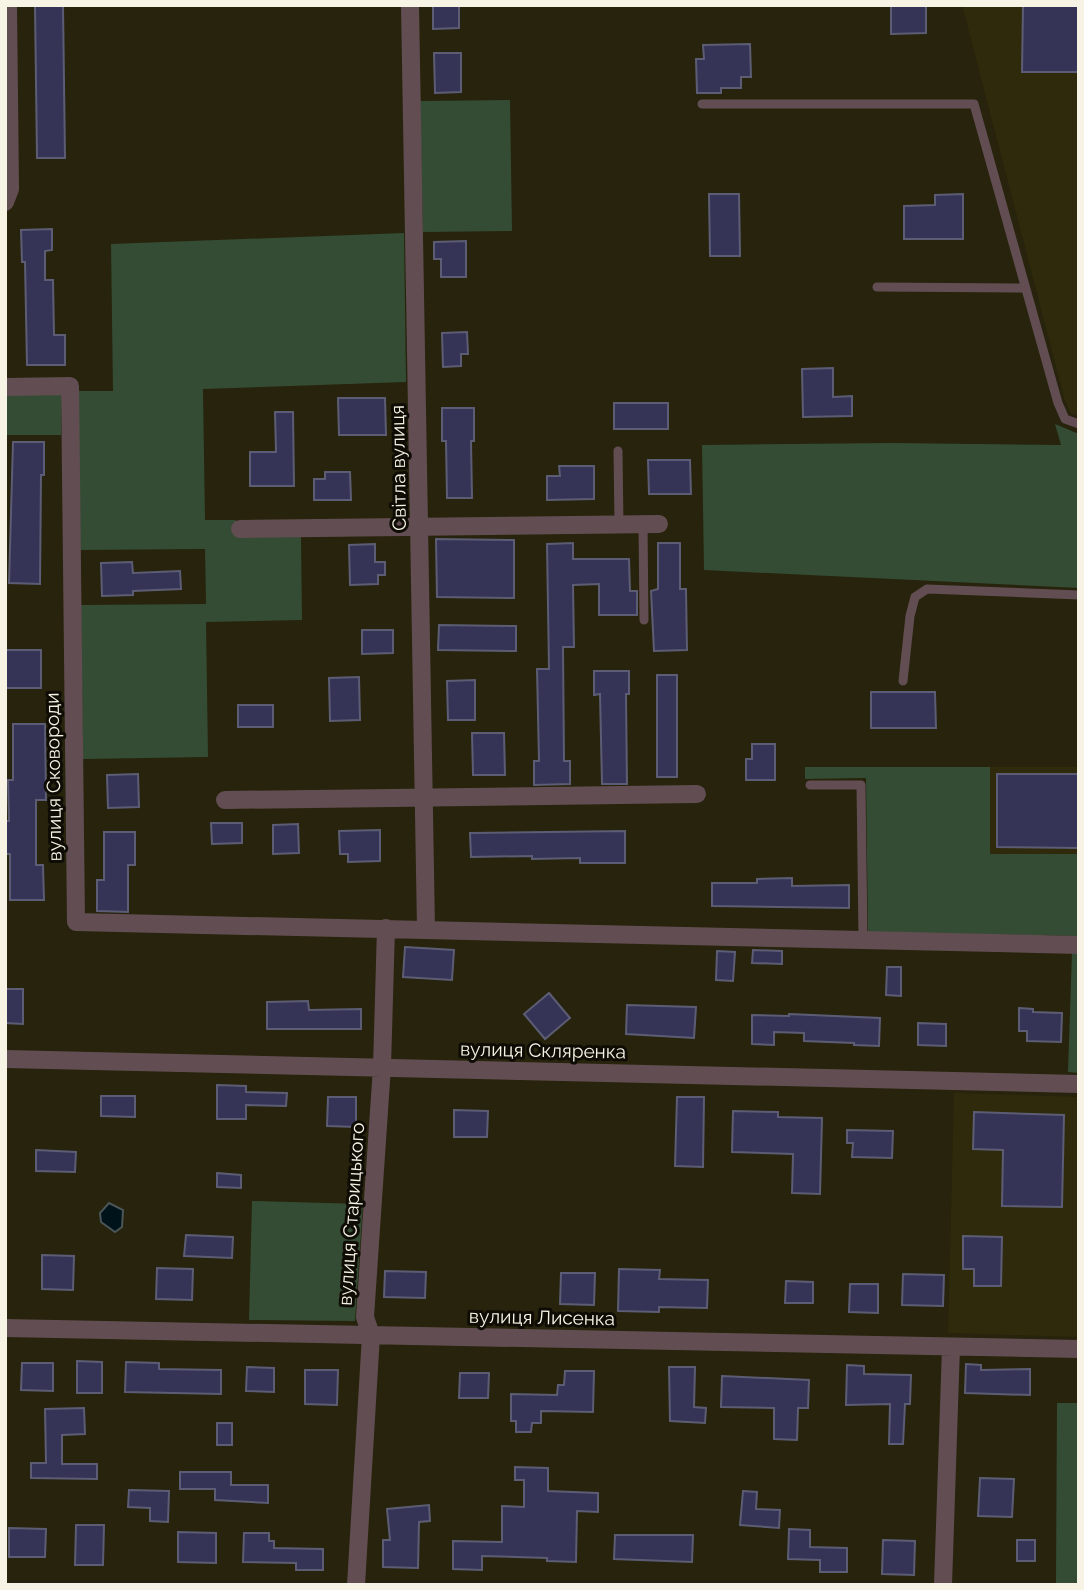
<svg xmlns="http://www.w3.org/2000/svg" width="1084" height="1590" font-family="Raleway,sans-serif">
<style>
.built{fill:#2f2a0b}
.green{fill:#354c34}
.water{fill:#00121a;stroke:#4a5657;stroke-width:2}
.building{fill:#353456;stroke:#5c5d74;stroke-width:2}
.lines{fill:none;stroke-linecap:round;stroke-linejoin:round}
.service{stroke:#624e52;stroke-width:9}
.minor{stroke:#624e52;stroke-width:18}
.labels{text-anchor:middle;stroke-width:6;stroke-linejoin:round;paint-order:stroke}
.street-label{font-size:19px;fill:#f7f4e6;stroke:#0e0c04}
</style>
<rect width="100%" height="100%" fill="#27230c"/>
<path class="built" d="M 962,5 L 1079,5 L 1079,416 L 1071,413 L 1065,401 Z
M 990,767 L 1079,767 L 1079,854 L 990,854 Z
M 954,1093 L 1079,1097 L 1079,1337 L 948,1333 Z"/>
<path class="green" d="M 510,100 L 512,231 L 423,232 L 420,101 Z
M 404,233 L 406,382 L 203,389 L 205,520 L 236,520 L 236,536 L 301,536 L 302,620 L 206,622 L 208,757 L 83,759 L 81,605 L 206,604 L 205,549 L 80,550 L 78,391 L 113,391 L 111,244 Z
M 5,392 L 61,392 L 61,435 L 5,435 Z
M 1055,424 L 1079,434 L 1079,588 L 704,570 L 702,445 L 891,443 L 1061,445 Z
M 805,767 L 990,767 L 990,854 L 1079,854 L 1079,936 L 868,932 L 866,778 L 805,779 Z
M 1072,952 L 1079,953 L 1079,1073 L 1068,1072 Z
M 252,1201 L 363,1204 L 355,1321 L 249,1320 Z
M 1057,1403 L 1079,1403 L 1079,1585 L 1056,1585 Z"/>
<path class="water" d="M 109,1203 L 123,1210 L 122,1227 L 115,1232 L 101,1222 L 100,1213 Z"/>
<path class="building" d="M 35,5 L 63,5 L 65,158 L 37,158 Z
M 433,5 L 459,5 L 459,28 L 433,29 Z
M 891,5 L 926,5 L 926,33 L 891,34 Z
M 1023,5 L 1079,5 L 1079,72 L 1022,72 Z
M 750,44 L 751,77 L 741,77 L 741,88 L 721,88 L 721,93 L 697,93 L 696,59 L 704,59 L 703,45 Z
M 434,53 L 461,53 L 461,92 L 435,93 Z
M 709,194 L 739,194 L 740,256 L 710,256 Z
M 963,194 L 963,239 L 904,239 L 904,206 L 935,205 L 935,195 Z
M 52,229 L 52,250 L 45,251 L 45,280 L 53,280 L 54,335 L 65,335 L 65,365 L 27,365 L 25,262 L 22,262 L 21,230 Z
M 466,241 L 466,277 L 441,277 L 441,259 L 434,259 L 434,242 Z
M 467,332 L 468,354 L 461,354 L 461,366 L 443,367 L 442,333 Z
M 833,368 L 833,397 L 852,396 L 852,416 L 803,417 L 802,369 Z
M 338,398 L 385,398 L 386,435 L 339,435 Z
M 614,403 L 668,403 L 668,429 L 614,429 Z
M 442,408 L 474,408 L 474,441 L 471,441 L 472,498 L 447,498 L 446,441 L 442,441 Z
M 275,412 L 293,412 L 294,486 L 250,486 L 250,452 L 276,452 Z
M 13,442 L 44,442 L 44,475 L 41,475 L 40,584 L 9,583 Z
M 648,460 L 690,460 L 691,494 L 649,494 Z
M 559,466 L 594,466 L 594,499 L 547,500 L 547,476 L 560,476 Z
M 325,472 L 350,472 L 351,500 L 314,500 L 314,479 L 325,479 Z
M 436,539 L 514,540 L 514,598 L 437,597 Z
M 573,543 L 573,559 L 629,559 L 630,591 L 637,591 L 637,615 L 599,615 L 599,584 L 573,585 L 574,647 L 563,647 L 564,761 L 570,761 L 570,784 L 534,785 L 534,761 L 539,761 L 537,669 L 549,669 L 547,544 Z
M 658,543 L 680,543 L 680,589 L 686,589 L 687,650 L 654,651 L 651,591 L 658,589 Z
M 375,544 L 375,562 L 385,562 L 385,575 L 378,575 L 378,584 L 350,585 L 349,545 Z
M 132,562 L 133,573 L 180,571 L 181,589 L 133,591 L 133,595 L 102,596 L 101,563 Z
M 439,625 L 516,626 L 516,651 L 438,650 Z
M 362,630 L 393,630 L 393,653 L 362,654 Z
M 5,650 L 41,650 L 41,688 L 5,688 Z
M 594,671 L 629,671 L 629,694 L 626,694 L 627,784 L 602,784 L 600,694 L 594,695 Z
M 657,675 L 677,675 L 677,777 L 657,777 Z
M 359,677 L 360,720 L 330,721 L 329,678 Z
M 475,680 L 475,720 L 448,720 L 447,681 Z
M 871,692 L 935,692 L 936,728 L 871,728 Z
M 238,705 L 273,705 L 273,727 L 238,727 Z
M 13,724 L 45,724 L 46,800 L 36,800 L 36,865 L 43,865 L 44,900 L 10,900 L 10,854 L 5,854 L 5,821 L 9,821 L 8,780 L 13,780 Z
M 472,733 L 504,733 L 505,775 L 473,775 Z
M 752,744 L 775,744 L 775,780 L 746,780 L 746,759 L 752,759 Z
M 138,774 L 139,807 L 108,808 L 107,775 Z
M 997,774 L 1079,774 L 1079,848 L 997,847 Z
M 211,823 L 242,823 L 242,843 L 212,844 Z
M 298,824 L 299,853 L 273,854 L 273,825 Z
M 380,830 L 380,861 L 348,862 L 348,854 L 340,854 L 339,831 Z
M 625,831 L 625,863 L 580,863 L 580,858 L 532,859 L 532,856 L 471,857 L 470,833 Z
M 104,832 L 135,832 L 135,865 L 128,865 L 128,912 L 97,911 L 97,880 L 104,880 Z
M 792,878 L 792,886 L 849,885 L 849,908 L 712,906 L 712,883 L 757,883 L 757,879 Z
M 405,947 L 454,950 L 452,980 L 403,977 Z
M 753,950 L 782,951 L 782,964 L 752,963 Z
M 717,951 L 735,952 L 733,981 L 716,980 Z
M 887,967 L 901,967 L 901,996 L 886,995 Z
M 5,989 L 23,989 L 23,1024 L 5,1023 Z
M 549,993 L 570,1018 L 545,1039 L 524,1014 Z
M 308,1001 L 309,1010 L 361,1009 L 361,1029 L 267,1029 L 267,1002 Z
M 627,1005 L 696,1007 L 694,1038 L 626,1034 Z
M 1019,1008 L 1033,1009 L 1033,1012 L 1062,1013 L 1061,1042 L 1027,1041 L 1027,1031 L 1019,1031 Z
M 789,1014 L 880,1018 L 879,1046 L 854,1045 L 854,1043 L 804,1041 L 804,1033 L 774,1032 L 774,1045 L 752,1044 L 752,1015 L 789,1016 Z
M 918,1023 L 946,1024 L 946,1046 L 918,1045 Z
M 217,1085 L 246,1086 L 246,1092 L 287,1093 L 286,1106 L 246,1105 L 246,1119 L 217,1119 Z
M 101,1096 L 135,1096 L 135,1117 L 101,1116 Z
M 328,1097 L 356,1097 L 356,1127 L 327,1126 Z
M 677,1097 L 704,1097 L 703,1167 L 675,1166 Z
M 454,1110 L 488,1111 L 487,1137 L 454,1137 Z
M 733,1111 L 778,1112 L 778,1117 L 822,1118 L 820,1194 L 792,1193 L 793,1154 L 732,1152 Z
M 974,1112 L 1064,1115 L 1062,1207 L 1002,1206 L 1003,1150 L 973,1149 Z
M 847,1130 L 893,1131 L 892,1158 L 852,1157 L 853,1143 L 847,1143 Z
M 36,1150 L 76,1152 L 75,1172 L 36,1171 Z
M 217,1173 L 241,1175 L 241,1188 L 217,1187 Z
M 186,1235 L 233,1237 L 232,1258 L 184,1256 Z
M 963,1236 L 1002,1237 L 1001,1286 L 974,1286 L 974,1269 L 963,1269 Z
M 42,1255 L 74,1256 L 73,1290 L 42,1289 Z
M 157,1268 L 193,1269 L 192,1300 L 156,1299 Z
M 619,1269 L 660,1270 L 659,1279 L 708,1280 L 707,1308 L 659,1307 L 659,1312 L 618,1311 Z
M 385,1271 L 426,1272 L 425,1298 L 384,1297 Z
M 561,1273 L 595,1273 L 594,1305 L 560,1304 Z
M 903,1274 L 944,1275 L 943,1306 L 902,1305 Z
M 786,1281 L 813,1282 L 813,1303 L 785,1303 Z
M 850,1284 L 878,1284 L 878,1313 L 849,1312 Z
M 77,1361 L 102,1362 L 102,1393 L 77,1393 Z
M 126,1362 L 159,1363 L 159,1369 L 221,1370 L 221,1394 L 125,1392 Z
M 22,1363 L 53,1363 L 53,1391 L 21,1390 Z
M 966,1364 L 981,1365 L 981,1370 L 1030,1369 L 1030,1395 L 965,1393 Z
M 847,1365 L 864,1366 L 864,1374 L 911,1375 L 910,1404 L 905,1404 L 903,1444 L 889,1444 L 890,1404 L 846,1405 Z
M 247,1367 L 274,1368 L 274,1392 L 246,1391 Z
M 669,1367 L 695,1367 L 694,1407 L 706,1408 L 705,1423 L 670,1421 Z
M 305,1370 L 338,1370 L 337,1405 L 305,1404 Z
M 565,1371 L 594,1371 L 593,1412 L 541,1411 L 541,1423 L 532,1423 L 531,1432 L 516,1432 L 516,1421 L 511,1421 L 511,1394 L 557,1395 L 558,1385 L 564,1385 Z
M 460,1373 L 489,1373 L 488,1398 L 459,1398 Z
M 722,1376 L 809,1380 L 808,1408 L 798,1408 L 797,1440 L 774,1439 L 774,1408 L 721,1407 Z
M 84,1408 L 85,1434 L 62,1435 L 62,1464 L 97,1464 L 97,1479 L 31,1478 L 31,1463 L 46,1463 L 45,1409 Z
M 217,1423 L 232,1423 L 232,1445 L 217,1445 Z
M 515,1467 L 548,1468 L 548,1491 L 598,1493 L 598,1512 L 577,1511 L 576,1562 L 547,1561 L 547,1558 L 482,1556 L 482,1570 L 453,1569 L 453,1541 L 502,1542 L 502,1506 L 524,1507 L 524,1480 L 515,1480 Z
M 180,1472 L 231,1472 L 231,1485 L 268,1485 L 268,1503 L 215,1500 L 215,1489 L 180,1489 Z
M 980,1478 L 1014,1479 L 1012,1517 L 978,1516 Z
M 129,1490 L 169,1491 L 168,1522 L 150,1521 L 150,1508 L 128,1507 Z
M 743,1491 L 757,1492 L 756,1509 L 780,1510 L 779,1528 L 740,1525 Z
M 429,1505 L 430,1521 L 419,1522 L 418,1568 L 383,1567 L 383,1540 L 390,1540 L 387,1509 Z
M 76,1525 L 104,1525 L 103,1565 L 75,1565 Z
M 9,1528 L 46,1529 L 45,1557 L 9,1557 Z
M 789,1529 L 810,1530 L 810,1547 L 847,1548 L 847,1572 L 820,1572 L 820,1560 L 788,1559 Z
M 178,1532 L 216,1533 L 216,1563 L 178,1562 Z
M 244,1533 L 269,1533 L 269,1541 L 274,1541 L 274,1548 L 323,1549 L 323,1570 L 296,1570 L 296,1563 L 243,1562 Z
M 615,1535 L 693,1535 L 692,1562 L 614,1559 Z
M 883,1540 L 915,1541 L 914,1575 L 882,1574 Z
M 1017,1540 L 1035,1540 L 1035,1561 L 1017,1561 Z"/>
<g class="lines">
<path class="service" d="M 702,104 L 974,104 L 1058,403 L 1065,419 L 1079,424
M 877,287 L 1025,288
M 618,451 L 619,524
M 643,524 L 644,620
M 903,681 L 910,616 L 915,597 L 927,589 L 1079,595
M 810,785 L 861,785 L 863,940"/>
<path class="minor" d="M 410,5 L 426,929
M 5,202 L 10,189 L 8,5
M 5,387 L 70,386 L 76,922 L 1079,945
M 240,529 L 659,524
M 225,800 L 697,794
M 5,1059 L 1079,1084
M 5,1328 L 1079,1349
M 356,1585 L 371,1335 L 365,1317 L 382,1067 L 386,928
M 943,1585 L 951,1347"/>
</g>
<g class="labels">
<g class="street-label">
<text transform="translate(398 468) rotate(-91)" y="7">Світла вулиця</text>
<text transform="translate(53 777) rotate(-91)" y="7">вулиця Сковороди</text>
<text transform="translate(543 1050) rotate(1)" y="7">вулиця Скляренка</text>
<text transform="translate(351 1214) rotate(-86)" y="7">вулиця Старицького</text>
<text transform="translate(542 1317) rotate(1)" y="7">вулиця Лисенка</text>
</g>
</g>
<rect width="1084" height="1590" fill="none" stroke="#f7f4e6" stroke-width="14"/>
</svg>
